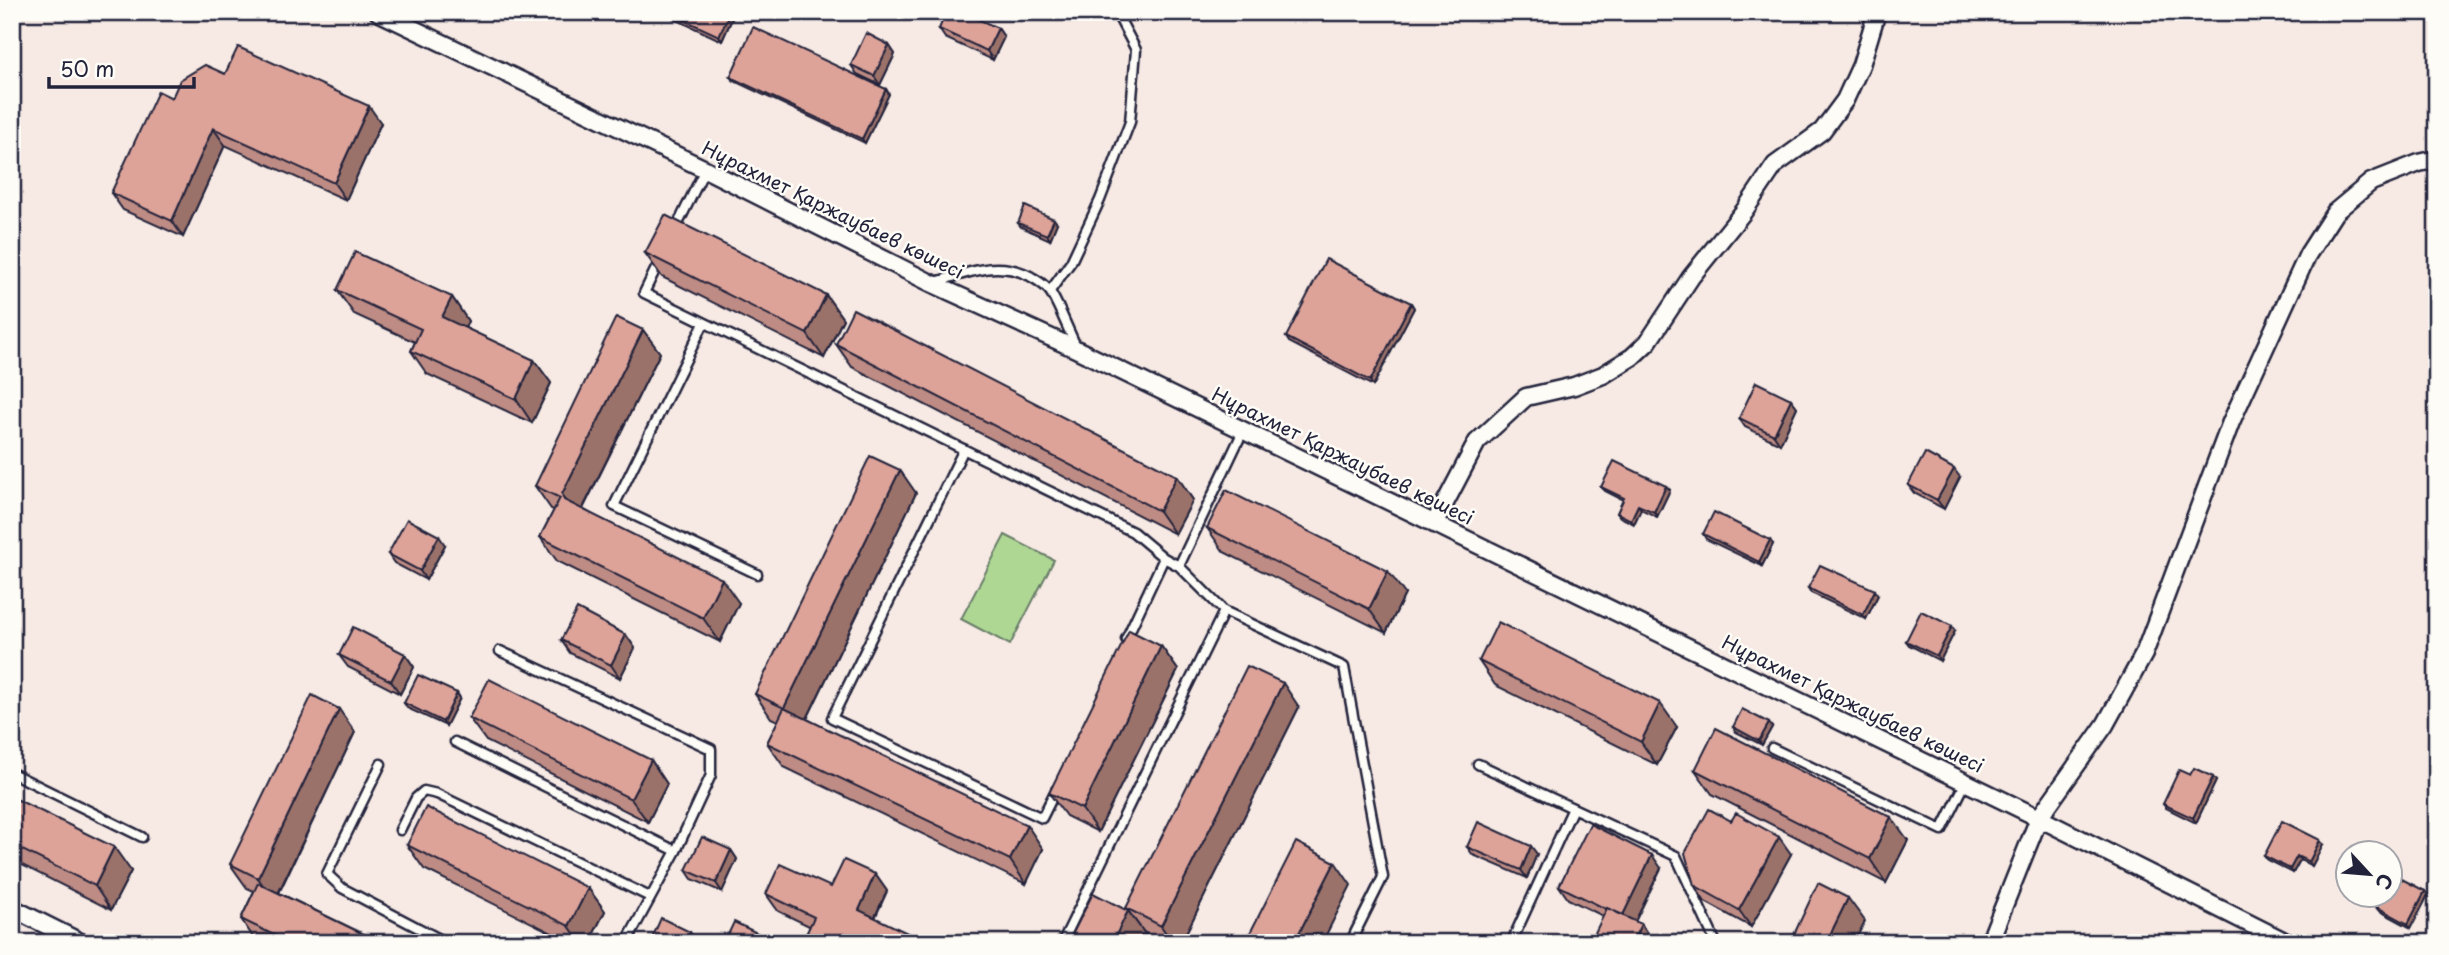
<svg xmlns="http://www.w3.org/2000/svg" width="2449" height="955" font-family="'Playpen Sans',sans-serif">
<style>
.green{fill:#aed794;stroke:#687c68;stroke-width:2}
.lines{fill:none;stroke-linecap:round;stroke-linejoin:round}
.lane-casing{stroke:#22223b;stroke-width:13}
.street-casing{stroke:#22223b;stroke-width:21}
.lane{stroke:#fdfcf7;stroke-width:8}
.street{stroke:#fdfcf7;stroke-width:16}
.wall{fill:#be8c84;stroke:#22223b;stroke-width:2}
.shaded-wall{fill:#9b726b;stroke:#22223b;stroke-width:2}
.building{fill:#dda399;stroke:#22223b;stroke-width:2}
.labels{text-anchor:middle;stroke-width:5;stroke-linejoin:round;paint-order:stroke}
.street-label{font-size:19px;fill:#22223b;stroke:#fdfcf7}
</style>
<rect width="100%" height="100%" fill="#f7eae4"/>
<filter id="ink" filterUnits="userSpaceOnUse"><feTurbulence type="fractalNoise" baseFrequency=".0143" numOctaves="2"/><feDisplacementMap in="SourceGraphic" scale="14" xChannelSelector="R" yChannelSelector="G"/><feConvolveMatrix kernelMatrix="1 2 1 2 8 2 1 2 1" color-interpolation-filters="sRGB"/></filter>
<g filter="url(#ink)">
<path class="green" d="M 1005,535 L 1054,560 L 1010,645 L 961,619 Z"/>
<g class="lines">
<defs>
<path id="lane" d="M 675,230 L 705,169
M 660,260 L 644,293 L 1133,532 L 1164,558 L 1179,566 L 1243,431
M 935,282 C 969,273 997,259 1030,276 C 1038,281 1046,285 1051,293 C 1061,310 1068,330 1077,348
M 1050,291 L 1071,262 L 1100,200 L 1130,122 L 1136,50 L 1116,12
M 704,323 L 614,506 L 757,574
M 964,449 L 832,718 L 1042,818 L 1056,790
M 1179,566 L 1224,611 L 1344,667 L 1383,877 L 1350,943
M 1126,639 L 1164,558
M 500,651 L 711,749 L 711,775 L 676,851 L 626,943
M 455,742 L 676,851
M 1772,748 L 1942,830 L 1966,782
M 381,764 L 327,874 L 342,888 L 447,943
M 1478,764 L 1676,856 L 1716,943
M 12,773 L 142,837
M 400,830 L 416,798 L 424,791 L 437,794 L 650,897
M 1062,943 L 1224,611
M 1511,943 L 1573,808"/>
<path id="street" d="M 378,12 L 705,169 L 931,283 L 1078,350 L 2039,818 L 2288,943
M 1434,524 L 1477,442 L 1526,397 L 1574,386 L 1603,375 L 1632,357 L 1648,342 L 1691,277 L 1744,211 L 1775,165 L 1822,131 L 1845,100 L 1861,65 L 1877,12
M 12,908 L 82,943
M 1989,943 L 2039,818 L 2105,725 L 2144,654 L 2231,422 L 2308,254 L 2335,212 L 2371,182 L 2419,163 L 2437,159"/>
</defs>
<use href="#lane" class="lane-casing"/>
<use href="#street" class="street-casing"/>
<use href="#lane" class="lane"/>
<use href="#street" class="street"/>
</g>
<path class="wall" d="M 660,12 L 735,12 L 722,41 Z
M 998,28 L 1004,37 L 993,60 L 945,38 L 939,29 Z
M 889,45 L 895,54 L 880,85 L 857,74 L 851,65 Z
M 225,74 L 381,123 L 346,200 L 225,145 L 183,237 L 123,210 L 111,193 L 172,98 Z
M 730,77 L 886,89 L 889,94 L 865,143 L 734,81 Z
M 1018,223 L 1057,223 L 1050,240 L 1021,227 Z
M 645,253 L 826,295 L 843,319 L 824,358 L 662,277 Z
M 337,290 L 452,297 L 468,321 L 465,328 L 534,360 L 551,383 L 532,423 L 427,374 L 411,351 L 415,342 L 354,314 Z
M 1411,303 L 1414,308 L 1373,386 L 1289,342 L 1286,337 Z
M 643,330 L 660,353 L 583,509 L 739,603 L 720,642 L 557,561 L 540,537 L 554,510 L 551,509 L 535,486 Z
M 836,344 L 1177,476 L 1193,500 L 1175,534 L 852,367 Z
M 1791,399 L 1797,407 L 1780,444 L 1745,427 L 1739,418 Z
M 1960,477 L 1944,509 L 1914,493 L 1908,485 Z
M 1666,486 L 1670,490 L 1657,517 L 1641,509 L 1634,524 L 1620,517 L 1617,513 L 1623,500 L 1605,491 L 1601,487 Z
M 916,493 L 807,719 L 1043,849 L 1026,884 L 784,767 L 767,743 L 778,721 L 771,718 L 755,694 Z
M 1207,528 L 1405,594 L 1386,633 L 1224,552 Z
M 1703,534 L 1773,544 L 1762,566 L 1706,539 Z
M 445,545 L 426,580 L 394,563 L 388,554 Z
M 1808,588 L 1878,595 L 1866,619 L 1811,593 Z
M 1955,631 L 1940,661 L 1909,645 L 1906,641 Z
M 626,635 L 635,648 L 620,678 L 570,653 L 561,640 Z
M 1161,646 L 1178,670 L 1098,832 L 1066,816 L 1049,793 Z
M 405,654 L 414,667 L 400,694 L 348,667 L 339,655 Z
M 1479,661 L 1677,727 L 1657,765 L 1495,685 Z
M 457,693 L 460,698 L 446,726 L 407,708 L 404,703 Z
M 1299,707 L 1181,943 L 1165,943 L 1143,932 L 1145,934 L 1126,908 Z
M 469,718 L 651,760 L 667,784 L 648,822 L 486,741 Z
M 1733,727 L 1772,727 L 1762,745 L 1736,732 Z
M 355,732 L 279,893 L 382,943 L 257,943 L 241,919 L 254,891 L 247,888 L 230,864 Z
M 1695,770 L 1908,840 L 1886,883 L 1712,794 Z
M 2190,775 L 2216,781 L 2196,823 L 2166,808 L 2163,804 Z
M 12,797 L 131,871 L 111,910 L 12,860 Z
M 407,845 L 588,888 L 605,911 L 589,943 L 572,943 L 424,869 Z
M 2323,845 L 2312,866 L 2300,860 L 2293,873 L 2267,860 L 2264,856 Z
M 1467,847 L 1537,854 L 1527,878 L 1473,855 Z
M 731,850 L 737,859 L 722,892 L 692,879 L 686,870 Z
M 1791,854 L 1751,927 L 1705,902 L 1694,885 Z
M 1661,868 L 1635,921 L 1603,916 L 1568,899 L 1559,886 Z
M 875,874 L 887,891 L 875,918 L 809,926 L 778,911 L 766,894 L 831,887 Z
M 2425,891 L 2428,895 L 2411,928 L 2378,910 L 2375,906 L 2378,900 L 2373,895 Z"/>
<path class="shaded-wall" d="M 730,12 L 735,12 L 722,41 L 719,36 Z
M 998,28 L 1004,37 L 993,60 L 987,51 Z
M 889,45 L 895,54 L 880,85 L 874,76 Z
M 886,89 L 889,94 L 865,143 L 862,139 Z
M 369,106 L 381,123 L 346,200 L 334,183 Z
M 213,128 L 225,145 L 183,237 L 172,221 Z
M 1054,219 L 1057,223 L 1050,240 L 1047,235 Z
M 826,295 L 843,319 L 824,358 L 807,334 Z
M 452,297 L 468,321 L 459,341 L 442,317 Z
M 1411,303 L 1414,308 L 1373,386 L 1370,381 Z
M 643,330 L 660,353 L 578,518 L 564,500 L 562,494 Z
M 534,360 L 551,383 L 532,423 L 516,399 Z
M 1791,399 L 1797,407 L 1780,444 L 1774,435 Z
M 1954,469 L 1960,477 L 1944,509 L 1937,500 Z
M 900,470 L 916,493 L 801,731 L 784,708 Z
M 1177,476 L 1193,500 L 1175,534 L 1159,511 Z
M 1666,486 L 1670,490 L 1657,517 L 1654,512 Z
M 1638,505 L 1641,509 L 1634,524 L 1631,520 Z
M 439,536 L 445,545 L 426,580 L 420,571 Z
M 1770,540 L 1773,544 L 1762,566 L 1759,562 Z
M 1388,571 L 1405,594 L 1386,633 L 1369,609 Z
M 722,579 L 739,603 L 720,642 L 703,618 Z
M 1875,590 L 1878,595 L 1866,619 L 1863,615 Z
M 1952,626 L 1955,631 L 1940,661 L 1937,656 Z
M 626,635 L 635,648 L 620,678 L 611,665 Z
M 1161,646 L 1178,670 L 1098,832 L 1082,809 Z
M 405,654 L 414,667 L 400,694 L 391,681 Z
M 1283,683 L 1299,707 L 1181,943 L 1173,943 L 1161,926 Z
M 457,693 L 460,698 L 446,726 L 443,722 Z
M 1660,703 L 1677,727 L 1657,765 L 1641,742 Z
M 339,709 L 355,732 L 274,902 L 258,878 Z
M 1769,723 L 1772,727 L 1762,745 L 1759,741 Z
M 651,760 L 667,784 L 648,822 L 631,799 Z
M 2213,777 L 2216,781 L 2196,823 L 2193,818 Z
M 1891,817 L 1908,840 L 1886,883 L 1870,859 Z
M 1027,825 L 1043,849 L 1026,884 L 1010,860 Z
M 1779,837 L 1791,854 L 1751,927 L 1739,910 Z
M 2320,840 L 2323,845 L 2312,866 L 2309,862 Z
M 1531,846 L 1537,854 L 1527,878 L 1521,870 Z
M 114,847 L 131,871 L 111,910 L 95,886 Z
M 731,850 L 737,859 L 722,892 L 716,883 Z
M 1652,855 L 1661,868 L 1631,930 L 1622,917 Z
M 2297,856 L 2300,860 L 2293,873 L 2290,869 Z
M 1335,862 L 1351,885 L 1322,943 L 1294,943 Z
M 875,874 L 887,891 L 870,927 L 859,910 Z
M 588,888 L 605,911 L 589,943 L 581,943 L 569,926 Z
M 2425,891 L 2428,895 L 2411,928 L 2408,924 Z
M 1848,898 L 1865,921 L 1854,943 L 1826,943 Z
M 1128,911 L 1145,934 L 1141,943 L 1112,943 Z
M 1641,924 L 1654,943 L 1632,943 Z
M 690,932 L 696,940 L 695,943 L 685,943 Z"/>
<path class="building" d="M 667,12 L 730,12 L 719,36 Z
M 946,12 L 962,12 L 998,28 L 987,51 L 939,29 Z
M 753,27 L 886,89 L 862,139 L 730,77 Z
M 866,33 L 889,45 L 874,76 L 851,65 Z
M 238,47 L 369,106 L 334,183 L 213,128 L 172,221 L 111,193 L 158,91 L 172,98 L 180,80 L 205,65 L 225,74 Z
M 1025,206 L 1054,219 L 1047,235 L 1018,223 Z
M 665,215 L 826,295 L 807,334 L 645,253 Z
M 355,252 L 452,297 L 442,317 L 534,360 L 516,399 L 411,351 L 421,329 L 337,290 Z
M 1326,259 L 1411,303 L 1370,381 L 1286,337 Z
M 853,309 L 1177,476 L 1159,511 L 836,344 Z
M 616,317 L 643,330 L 562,494 L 564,500 L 722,579 L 703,618 L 540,537 L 560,498 L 535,486 Z
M 1756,382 L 1791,399 L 1774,435 L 1739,418 Z
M 1925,453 L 1954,469 L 1937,500 L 1908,485 Z
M 870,456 L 900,470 L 784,708 L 755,694 Z
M 1614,461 L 1666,486 L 1654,512 L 1638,505 L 1631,520 L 1617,513 L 1624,498 L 1601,487 Z
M 1226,490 L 1388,571 L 1369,609 L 1207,528 Z
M 1714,512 L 1770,540 L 1759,562 L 1703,534 Z
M 407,519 L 439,536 L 420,571 L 388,554 Z
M 1820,565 L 1875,590 L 1863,615 L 1808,588 Z
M 577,609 L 626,635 L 611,665 L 561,640 Z
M 1921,611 L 1952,626 L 1937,656 L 1906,641 Z
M 1498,622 L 1660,703 L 1641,742 L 1479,661 Z
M 353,627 L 405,654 L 391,681 L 339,655 Z
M 1129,630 L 1161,646 L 1082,809 L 1049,793 Z
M 1247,666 L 1283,683 L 1161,926 L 1126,908 Z
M 418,675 L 457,693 L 443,722 L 404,703 Z
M 489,679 L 651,760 L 631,799 L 469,718 Z
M 312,695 L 339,709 L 258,878 L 230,864 Z
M 784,708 L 1027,825 L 1010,860 L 767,743 Z
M 1742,709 L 1769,723 L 1759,741 L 1733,727 Z
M 1716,728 L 1891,817 L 1870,859 L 1695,770 Z
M 2194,768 L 2213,777 L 2193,818 L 2163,804 L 2179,770 L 2190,775 Z
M 12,797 L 114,847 L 95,886 L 12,845 Z
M 426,807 L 588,888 L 569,926 L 407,845 Z
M 1709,809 L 1731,821 L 1736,813 L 1779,837 L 1739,910 L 1694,885 L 1685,853 Z
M 2282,821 L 2320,840 L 2309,862 L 2297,856 L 2290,869 L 2264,856 Z
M 1478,822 L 1531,846 L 1521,870 L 1467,847 Z
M 1590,824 L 1652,855 L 1623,915 L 1607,908 L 1606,909 L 1559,886 Z
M 702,837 L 731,850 L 716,883 L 686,870 Z
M 1296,842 L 1335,862 L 1294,943 L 1245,943 Z
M 844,860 L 875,874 L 859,910 L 922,940 L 920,943 L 802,943 L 814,917 L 766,894 L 780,864 L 831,887 Z
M 2392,874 L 2425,891 L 2408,924 L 2375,906 L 2379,898 L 2374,895 L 2390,895 L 2390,878 Z
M 258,883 L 382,943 L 290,943 L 241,919 Z
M 1818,883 L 1848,898 L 1826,943 L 1790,943 Z
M 1093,893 L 1128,911 L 1112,943 L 1068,943 Z
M 1607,908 L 1641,924 L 1632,943 L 1590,943 Z
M 661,918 L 690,932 L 685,943 L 650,943 Z
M 734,922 L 778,943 L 724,943 Z
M 2139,936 L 2155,943 L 2136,943 Z"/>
</g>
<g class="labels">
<g class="street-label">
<text transform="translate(833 210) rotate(26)" y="7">Нұрахмет Қаржаубаев көшесі</text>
<text transform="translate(1343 456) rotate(26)" y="7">Нұрахмет Қаржаубаев көшесі</text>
<text transform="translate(1853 704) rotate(26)" y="7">Нұрахмет Қаржаубаев көшесі</text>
</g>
</g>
<rect width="2449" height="955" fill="none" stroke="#fdfcf7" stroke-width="42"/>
<rect x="21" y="21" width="2407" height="913" fill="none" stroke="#22223b" stroke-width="2.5" filter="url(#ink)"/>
<g transform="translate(2369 874) rotate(116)"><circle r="33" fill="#fdfcf7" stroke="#a5a5ac" stroke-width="2"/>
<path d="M0-5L12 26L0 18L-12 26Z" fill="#22223b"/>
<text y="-10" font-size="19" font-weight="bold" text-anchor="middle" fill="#22223b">С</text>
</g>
<path d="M49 77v10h145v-10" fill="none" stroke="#22223b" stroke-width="3.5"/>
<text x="60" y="77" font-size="21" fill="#22223b" stroke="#fdfcf7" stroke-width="5" paint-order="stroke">50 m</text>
</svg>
